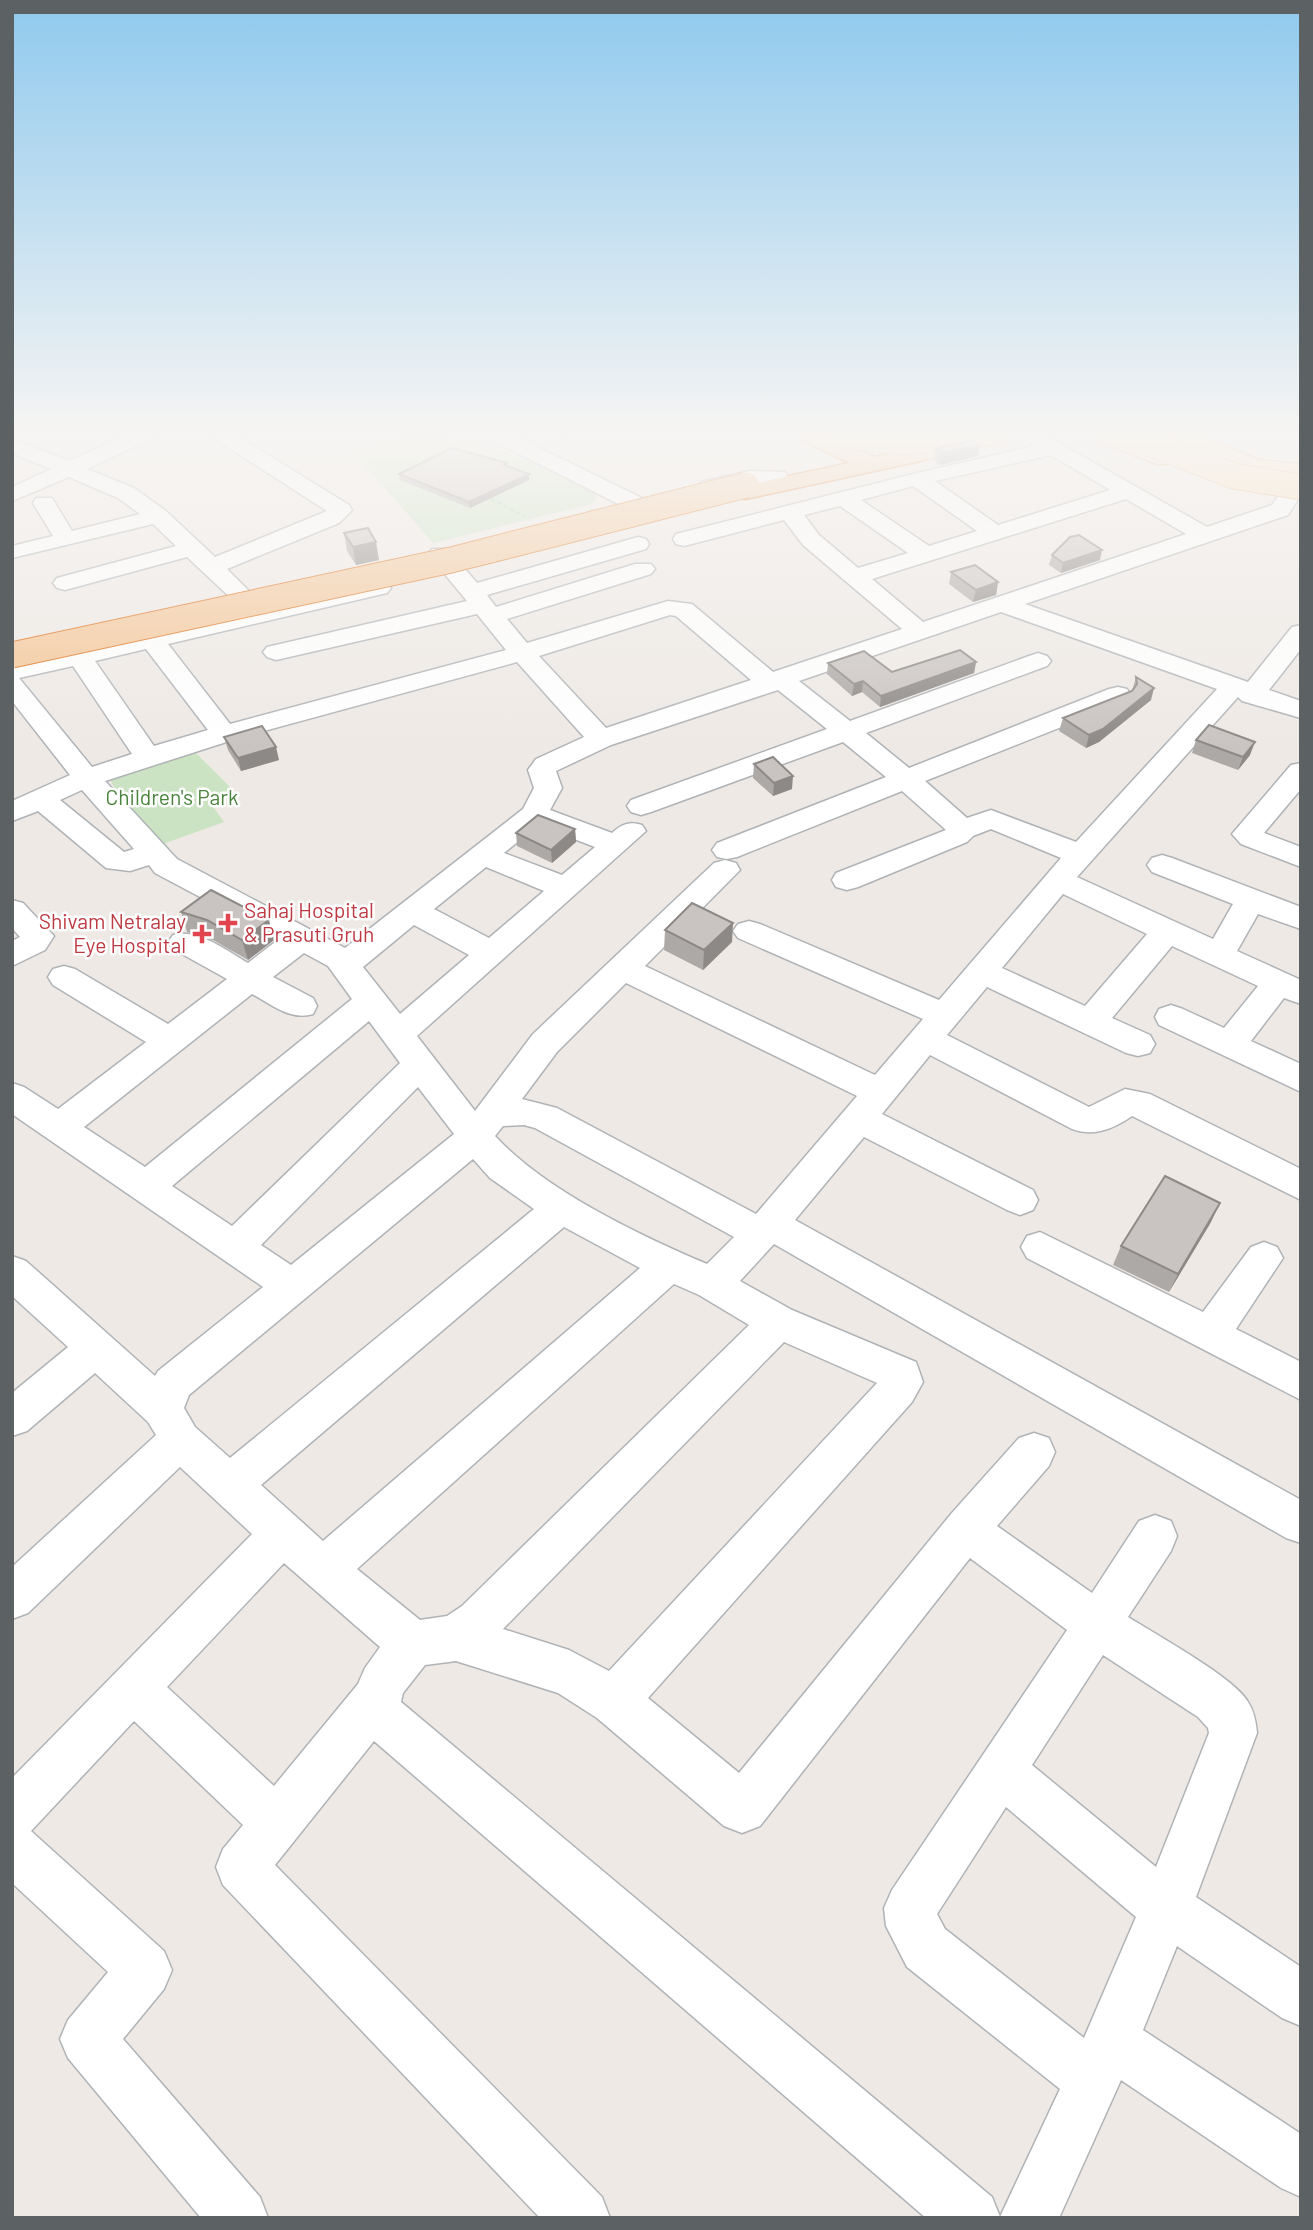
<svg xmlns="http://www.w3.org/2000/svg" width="1313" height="2230" font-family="Barlow,sans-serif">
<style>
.green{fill:#cbe3c3}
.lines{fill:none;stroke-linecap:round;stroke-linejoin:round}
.minor-casing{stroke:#b0b3b6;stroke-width:3}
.major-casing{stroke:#e5a366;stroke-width:3}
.highway-casing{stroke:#df6e13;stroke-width:3}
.path{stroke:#a7d4a8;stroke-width:2.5;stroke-dasharray:4.5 2.5;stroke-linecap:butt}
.minor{fill:#fff;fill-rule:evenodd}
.major{fill:#f8dbaf;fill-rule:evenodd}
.highway{fill:#f4c595;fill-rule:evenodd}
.major-bridge-casing{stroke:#e5a366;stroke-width:27;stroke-linecap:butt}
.highway-bridge-casing{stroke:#df6e13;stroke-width:27;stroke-linecap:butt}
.major-bridge{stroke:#f8dbaf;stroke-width:25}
.highway-bridge{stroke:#f4c595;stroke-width:25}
.wall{fill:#ada9a6}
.shaded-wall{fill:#8d8987}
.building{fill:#c9c4c1;stroke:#8d8987;stroke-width:2}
.health-dot{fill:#e0444e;stroke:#fff;stroke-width:2.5}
.labels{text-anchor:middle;stroke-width:5;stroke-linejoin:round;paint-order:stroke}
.park-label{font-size:21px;fill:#4a833d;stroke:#fff}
.health-label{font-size:21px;fill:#be3a42;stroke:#fff;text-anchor:start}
</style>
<rect width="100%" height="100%" fill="#eee9e5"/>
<path class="green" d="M 404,435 L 447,435 L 548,466 L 595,491 L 596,500 L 588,505 L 433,543 L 357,456 Z
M 193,750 L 233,790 L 212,805 L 224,822 L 163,844 L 130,817 L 108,776 Z"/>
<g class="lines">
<defs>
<path id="minor" d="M 127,435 L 154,435 L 151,439 L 87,469 L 134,488 L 166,511 L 215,557 L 327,511 L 215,439 L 212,435 L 236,435 L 349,505 L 352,510 L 339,523 L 227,569 L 254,596 L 250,601 L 242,603 L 234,601 L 187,557 L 65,590 L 57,588 L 53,583 L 57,578 L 176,546 L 153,524 L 12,558 L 12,546 L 53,536 L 33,503 L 36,498 L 52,498 L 72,531 L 140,514 L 118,498 L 69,477 L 12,501 L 12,487 L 51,469 L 12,453 L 12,439 L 69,461 Z
M 487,435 L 513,435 L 644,499 L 647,504 L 644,509 L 628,509 L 490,439 Z
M 566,435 L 610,435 L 607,439 C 595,442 581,442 569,439 Z
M 1025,435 L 1045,435 L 1207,527 L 1272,505 L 1279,495 L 1274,471 L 1277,466 L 1293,466 L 1301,495 L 1288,515 L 1025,604 L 1248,682 L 1292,627 L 1301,625 L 1301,649 L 1269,690 L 1301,701 L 1301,718 L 1242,701 L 1238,697 L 1077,877 L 1213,939 L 1233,904 L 1152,872 L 1147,865 L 1152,858 L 1162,855 L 1172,858 L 1301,907 L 1301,929 L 1258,914 L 1237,951 L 1301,980 L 1301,1004 L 1284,998 L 1251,1041 L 1301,1064 L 1301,1092 L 1159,1025 L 1155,1017 L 1159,1009 L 1171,1005 L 1183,1009 L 1224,1028 L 1258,986 L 1172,946 L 1112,1018 L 1150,1035 L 1155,1044 L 1150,1053 L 1138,1056 L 1126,1053 L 987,987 L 947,1035 L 1089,1107 L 1125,1089 L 1150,1094 L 1301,1169 L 1301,1200 L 1132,1116 C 1113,1129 1094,1137 1072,1129 L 930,1055 L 882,1114 L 1033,1190 L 1038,1200 L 1033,1210 L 1020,1215 L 1007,1210 L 864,1137 L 795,1220 L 1301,1500 L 1301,1543 L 1286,1538 L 774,1244 L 740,1281 L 792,1310 L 916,1362 L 923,1382 L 912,1402 L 648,1698 L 739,1773 L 951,1514 L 1019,1438 L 1034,1433 L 1049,1438 L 1055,1452 L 1049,1466 L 997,1526 L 1092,1593 L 1139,1521 L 1155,1515 L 1171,1521 L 1177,1536 L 1171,1551 L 1128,1617 C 1155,1634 1235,1678 1248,1702 C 1254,1711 1256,1722 1257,1733 L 1196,1897 L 1301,1967 L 1301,2026 L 1282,2018 L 1177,1946 L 1143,2030 L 1301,2134 L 1301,2197 L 1281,2188 L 1121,2080 L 1059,2218 L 926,2218 L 374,1741 L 275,1865 L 602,2197 L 610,2218 L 540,2218 L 223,1885 L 216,1867 L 223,1849 L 243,1825 L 134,1721 L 31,1831 L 164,1951 L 172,1970 L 164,1989 L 123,2039 L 260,2197 L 268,2218 L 201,2218 L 68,2058 L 60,2039 L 68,2020 L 108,1972 L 12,1883 L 12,1778 L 252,1534 L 180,1467 L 28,1613 L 12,1619 L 12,1567 L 156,1435 L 148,1422 L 95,1373 L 27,1431 L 12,1436 L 12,1393 L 68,1347 L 12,1296 L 12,1256 L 26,1261 L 155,1376 L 158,1371 L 263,1287 L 12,1114 L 12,1083 L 24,1087 L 58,1109 L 146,1042 L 53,985 L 48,977 L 53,969 L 64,966 L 75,969 L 168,1024 L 227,979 L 173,949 L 168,942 L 173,935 C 198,928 227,951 248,963 L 279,939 L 155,873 L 149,865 L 130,871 L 106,868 L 38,811 L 12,821 L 12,801 L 70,775 L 12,701 L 12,664 L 379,581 L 387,583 L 391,588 L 387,593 L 168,644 L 230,724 L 506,650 L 477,614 L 276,660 L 267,657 L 263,652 L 267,647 L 467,601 L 428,554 L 432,549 L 448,549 L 477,583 L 638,537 L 646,539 L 649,544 L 646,549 L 487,595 L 496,607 L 635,564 L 651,564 L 655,569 L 651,574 L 507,619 L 527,643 L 668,601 L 692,604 L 773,672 L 902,629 L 803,545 L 784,520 L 684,546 L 676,544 L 673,539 L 676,534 L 917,473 L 1035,446 L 1027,441 ZM 1051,455 L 1110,490 L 998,525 L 935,481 ZM 913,486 L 977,531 L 929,546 L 861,500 ZM 1126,499 L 1186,534 L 923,622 L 872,579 ZM 840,506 L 908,553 L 858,568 L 819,535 L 804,515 ZM 1001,612 L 1217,689 L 1076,842 L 991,810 L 967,818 L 925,781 L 1127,701 L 1131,695 L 1127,689 L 1118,687 L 1109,689 L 909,768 L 866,733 L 1047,666 L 1051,661 L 1047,656 L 1038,653 L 1029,656 L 850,721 L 799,681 ZM 670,615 L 676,616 L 751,680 L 606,728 L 539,656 ZM 146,649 L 208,730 L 154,746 L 95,661 ZM 517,662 L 584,737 L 536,759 L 528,770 L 534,788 L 523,809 L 345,948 L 177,859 L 105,781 L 242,737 ZM 73,666 L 132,754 L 92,767 L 19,678 ZM 778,690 L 827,729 L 631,800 L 627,806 L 631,812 L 641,815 L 651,812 L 843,742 L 886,777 L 717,843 L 712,850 L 717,857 L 727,859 L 737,857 L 902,791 L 946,830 L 836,873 L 832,880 L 836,887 L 847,890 L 858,887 L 967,842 L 973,836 L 991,829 L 1061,858 L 939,1000 L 760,924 L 749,921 L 738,924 L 733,931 L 738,938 L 923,1019 L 875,1075 L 645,966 L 740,870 L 736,863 L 725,860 L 714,863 L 533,1034 L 475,1111 L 417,1036 L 646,831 L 642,825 C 629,821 622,824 612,833 L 550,810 L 562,788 L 556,771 L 611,745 ZM 82,790 L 134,849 L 124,852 L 60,800 ZM 538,825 L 595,847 L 562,875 L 504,853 ZM 486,867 L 544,891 L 489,938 L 434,909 ZM 1063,894 L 1147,934 L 1085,1006 L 1002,968 ZM 414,925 L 469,955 L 400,1014 L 363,967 ZM 304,953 L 328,966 L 352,999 L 145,1167 L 84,1127 L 252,994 C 271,1004 290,1021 313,1014 L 317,1006 L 313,998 L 273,977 ZM 626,983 L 857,1096 L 756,1214 L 557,1108 L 522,1099 L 557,1052 ZM 369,1021 L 400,1063 L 232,1226 L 172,1186 ZM 418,1087 L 454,1134 L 291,1265 L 261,1245 ZM 524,1125 L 535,1128 L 734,1237 L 707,1264 C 639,1235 546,1191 495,1136 L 503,1126 ZM 473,1159 L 490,1178 L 534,1209 L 230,1458 L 195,1427 L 184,1408 L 189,1395 ZM 564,1227 L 640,1268 L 323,1541 L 261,1485 ZM 674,1284 L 699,1295 L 749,1325 L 462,1606 L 447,1616 L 420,1620 L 357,1569 ZM 784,1342 L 877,1383 L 609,1671 L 569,1650 L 503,1629 ZM 970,1558 L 1067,1630 L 892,1890 L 884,1908 L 886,1926 L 907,1967 L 1060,2089 L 1000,2217 L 992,2197 L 401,1702 L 403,1693 L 425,1665 L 456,1661 L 558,1693 L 597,1718 L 724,1826 L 742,1833 L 760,1826 ZM 284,1563 L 380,1647 L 365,1668 L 358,1684 L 274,1786 L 167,1687 ZM 1103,1655 L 1198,1717 L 1208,1728 L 1209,1733 L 1156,1867 L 1032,1765 ZM 1006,1807 L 1136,1917 L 1084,2038 L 945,1929 L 937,1914 Z
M 750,471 L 785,472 L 788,477 L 785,482 C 773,484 762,482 751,483 C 734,485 718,496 701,492 L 698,487 L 701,482 Z
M 1301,763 L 1301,789 L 1264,833 L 1301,847 L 1301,867 L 1241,844 L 1232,834 L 1291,765 Z
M 12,900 L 23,903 L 54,936 L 45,950 L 12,966 L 12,941 L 20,937 L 12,928 Z
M 1040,1232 L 1203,1312 L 1251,1247 L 1264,1242 L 1277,1247 L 1283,1258 L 1236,1329 L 1301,1362 L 1301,1400 L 1027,1258 L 1021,1247 L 1027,1236 Z"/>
<path id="major" d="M 972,435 L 1010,435 L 1007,440 L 930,459 L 922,457 L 918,452 L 922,447 Z
M 1094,435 L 1125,435 L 1172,454 L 1176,459 L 1172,464 L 1156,464 L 1097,440 Z
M 1170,435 L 1198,435 L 1259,460 L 1301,464 L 1301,478 C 1254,478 1214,460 1173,440 Z"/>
<path id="highway" d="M 799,435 L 828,435 L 875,457 L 917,448 L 925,450 L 929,455 L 925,460 L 746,499 L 738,497 L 734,492 L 738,487 L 849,463 L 802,440 Z"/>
</defs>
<use href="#minor" class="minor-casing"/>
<use href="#major" class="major-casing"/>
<use href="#highway" class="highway-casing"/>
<path class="path" d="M 485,496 L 524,516"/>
<use href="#minor" class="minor"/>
<use href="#major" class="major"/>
<use href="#highway" class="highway"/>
<defs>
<path id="major-bridge" d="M 840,435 L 904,442 L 969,435
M 1128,435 L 1234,476 L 1301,487"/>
<path id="highway-bridge" d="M 12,655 L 451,560 L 746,485"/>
</defs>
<use href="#major-bridge" class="major-bridge-casing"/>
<use href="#highway-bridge" class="highway-bridge-casing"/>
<use href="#major-bridge" class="major-bridge"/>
<use href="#highway-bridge" class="highway-bridge"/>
</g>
<path class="wall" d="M 936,449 L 978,456 L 940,465 L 934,461 Z
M 507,463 L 507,466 L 529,474 L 529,480 L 470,508 L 400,480 L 399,474 Z
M 344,533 L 379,560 L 356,565 L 347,551 Z
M 1052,555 L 1100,560 L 1061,573 L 1049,565 Z
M 951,572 L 998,582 L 996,595 L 973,602 L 949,584 Z
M 976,662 L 974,673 L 880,707 L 862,692 L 852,696 L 827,674 L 828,663 L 892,672 Z
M 1136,677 L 1151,700 L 1099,742 L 1086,748 L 1059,731 L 1063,718 L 1132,691 Z
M 224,737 L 279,760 L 241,771 L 228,750 Z
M 1196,740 L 1250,755 L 1238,770 L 1192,753 Z
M 754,764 L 792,789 L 773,796 L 753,778 Z
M 575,829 L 576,842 L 552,863 L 517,846 L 516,833 Z
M 181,912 L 274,940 L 248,960 L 213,940 L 187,932 Z
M 665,930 L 732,942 L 703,970 L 664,950 Z
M 1211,1222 L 1169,1292 L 1113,1265 L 1121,1246 Z"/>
<path class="shaded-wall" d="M 980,445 L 978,456 L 940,465 L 942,453 Z
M 529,474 L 529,480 L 470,508 L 469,502 Z
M 376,542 L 379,560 L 356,565 L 353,547 Z
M 1102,550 L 1100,560 L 1061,573 L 1063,563 Z
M 998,582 L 996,595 L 973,602 L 976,590 Z
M 976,662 L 974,673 L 880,707 L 881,696 Z
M 863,681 L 862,692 L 852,696 L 854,684 Z
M 1154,688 L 1151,700 L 1099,742 L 1086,748 L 1089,735 Z
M 1255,742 L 1250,755 L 1238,770 L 1243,757 Z
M 276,747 L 279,760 L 241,771 L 238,758 Z
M 793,776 L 792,789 L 773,796 L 774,783 Z
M 575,829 L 576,842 L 552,863 L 551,850 Z
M 269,920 L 274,940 L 248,960 L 242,940 Z
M 733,923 L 732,942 L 703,970 L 704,950 Z
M 1220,1203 L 1211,1222 L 1169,1292 L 1178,1274 Z"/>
<path class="building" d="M 973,440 L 980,445 L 942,453 L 936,449 Z
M 452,448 L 507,463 L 504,465 L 529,474 L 469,502 L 399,474 Z
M 368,528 L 376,542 L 353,547 L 344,533 Z
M 1079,535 L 1102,550 L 1063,563 L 1052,555 L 1070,537 Z
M 975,565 L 998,582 L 976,590 L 951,572 Z
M 960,650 L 976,662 L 881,696 L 863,681 L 854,684 L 828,663 L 864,651 L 892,672 Z
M 1136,677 L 1154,688 L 1103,729 L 1089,735 L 1063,718 L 1132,691 L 1137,684 Z
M 1209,725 L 1255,742 L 1243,757 L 1196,740 Z
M 262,726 L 276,747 L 238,758 L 224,737 Z
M 773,757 L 793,776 L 774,783 L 754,764 Z
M 538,815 L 575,829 L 551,850 L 516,833 Z
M 211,890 L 269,920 L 242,940 L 207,920 L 181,912 Z
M 692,903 L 733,923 L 704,950 L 665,930 Z
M 1165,1176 L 1220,1203 L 1178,1274 L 1121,1246 Z"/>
<linearGradient id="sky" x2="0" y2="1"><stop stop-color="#8fc9ee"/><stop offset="0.58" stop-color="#f7f5f3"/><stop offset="1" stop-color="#f7f5f3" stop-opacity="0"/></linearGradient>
<rect width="1313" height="747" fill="url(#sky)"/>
<g class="health-dot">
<path d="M224.5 912.5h7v7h7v7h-7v7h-7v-7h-7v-7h7z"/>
<path d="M198.5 923.5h7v7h7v7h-7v7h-7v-7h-7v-7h7z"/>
</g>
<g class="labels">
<g class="park-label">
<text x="172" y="805">Children's Park</text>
</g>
<g class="health-label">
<text x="244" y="918">Sahaj Hospital<tspan x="244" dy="24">&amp; Prasuti Gruh</tspan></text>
<text x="186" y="929" text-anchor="end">Shivam Netralay<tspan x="186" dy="24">Eye Hospital</tspan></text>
</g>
</g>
<rect width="1313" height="2230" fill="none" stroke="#5c6164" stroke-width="28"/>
</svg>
